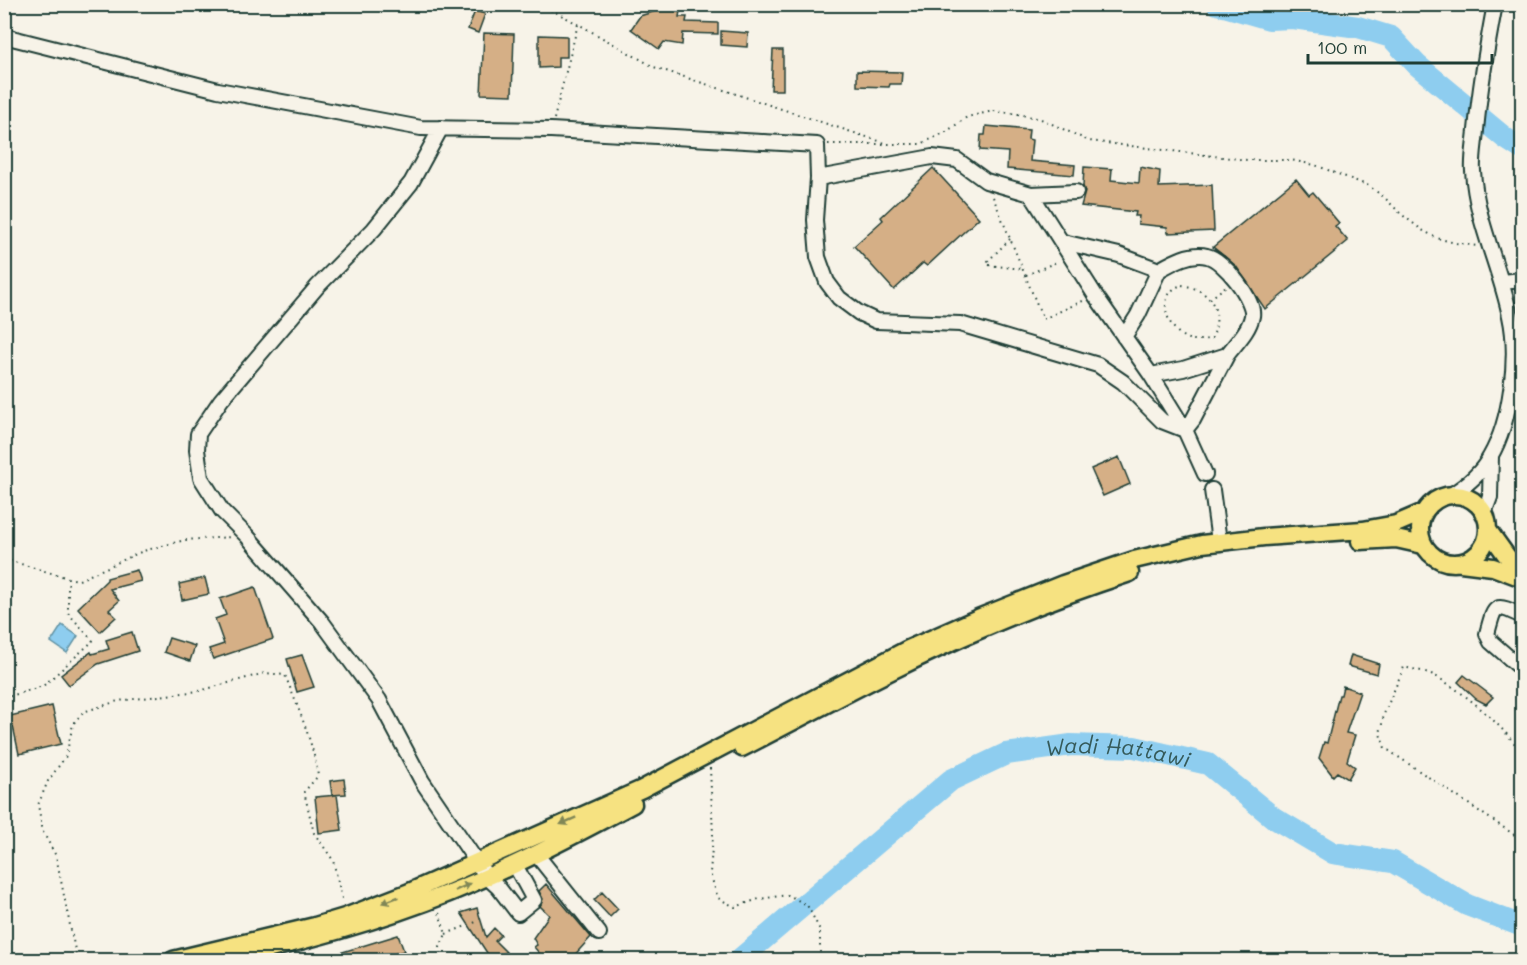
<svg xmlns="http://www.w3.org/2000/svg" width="1527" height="965" font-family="Mali,sans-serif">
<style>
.water{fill:#8ecdef;stroke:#6293a4;stroke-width:1.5}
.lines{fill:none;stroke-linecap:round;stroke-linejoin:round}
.river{stroke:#8ecdef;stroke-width:22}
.building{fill:#d5af86;stroke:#1f3d34;stroke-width:1.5}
.minor-casing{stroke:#1f3d34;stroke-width:18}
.major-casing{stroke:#1f3d34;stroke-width:21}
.path{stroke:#1f3d34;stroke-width:2;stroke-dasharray:1.5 4.5;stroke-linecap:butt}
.minor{stroke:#f7f3e8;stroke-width:14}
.major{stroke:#f6e281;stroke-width:16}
.oneway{fill:#808757}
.labels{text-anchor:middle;stroke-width:6;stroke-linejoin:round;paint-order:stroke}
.water-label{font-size:22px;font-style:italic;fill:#355a59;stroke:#f7f3e8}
</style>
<rect width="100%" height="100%" fill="#f7f3e8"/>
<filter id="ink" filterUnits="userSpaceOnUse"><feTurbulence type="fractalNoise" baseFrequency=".0167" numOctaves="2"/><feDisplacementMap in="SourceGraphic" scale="12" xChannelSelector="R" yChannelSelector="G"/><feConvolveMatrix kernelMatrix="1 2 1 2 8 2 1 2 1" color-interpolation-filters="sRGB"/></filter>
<g filter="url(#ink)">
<path class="water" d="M 62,625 L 78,636 L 67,653 L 51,642 Z"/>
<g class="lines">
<g class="river">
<path d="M 1217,4 L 1269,19 L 1293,18 L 1358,27 L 1391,37 L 1417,65 L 1505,138 L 1522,149"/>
<path id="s1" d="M 739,960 L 951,780 L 1006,754 L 1071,745 L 1134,747 L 1208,764 L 1274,818 L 1333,853 L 1393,862 L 1467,905 L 1522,926"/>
</g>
</g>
<path class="building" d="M 662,9 L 680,11 L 679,17 L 687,17 L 686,22 L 718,23 L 718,34 L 683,33 L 682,45 L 664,42 L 659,49 L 631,29 L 640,16 Z
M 475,11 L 485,14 L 478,33 L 468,29 Z
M 721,31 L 748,33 L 747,47 L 721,45 Z
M 484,33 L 514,34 L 512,95 L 481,94 Z
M 539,35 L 567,36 L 567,57 L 558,57 L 558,67 L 539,68 Z
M 773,50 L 783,50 L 783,90 L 771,90 Z
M 857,71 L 902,72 L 901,84 L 890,84 L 889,87 L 857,86 Z
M 986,126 L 1029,130 L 1028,139 L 1032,140 L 1030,161 L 1075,165 L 1074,175 L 1007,169 L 1008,152 L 980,150 L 981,135 L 985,135 Z
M 1084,167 L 1112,169 L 1111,180 L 1139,183 L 1140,167 L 1160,171 L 1159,187 L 1212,185 L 1214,231 L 1168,233 L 1167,227 L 1138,224 L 1139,216 L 1135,216 L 1136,212 L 1081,206 L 1085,192 L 1083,186 Z
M 933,168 L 979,218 L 927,266 L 923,263 L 894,290 L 854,246 L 883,220 L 881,217 Z
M 1296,179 L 1309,195 L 1313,192 L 1339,223 L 1335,226 L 1348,241 L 1265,309 L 1236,266 L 1213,247 Z
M 1119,457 L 1130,484 L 1103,496 L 1091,469 Z
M 137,570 L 141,581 L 110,589 L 119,601 L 109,610 L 116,617 L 100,632 L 78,608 L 107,580 L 107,578 Z
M 205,578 L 209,594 L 182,600 L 179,584 Z
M 255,587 L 273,639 L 213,659 L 209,649 L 224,644 L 215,619 L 226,615 L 220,599 Z
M 132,632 L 138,651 L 98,664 L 69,685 L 61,675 L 91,652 L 92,654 L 109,649 L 106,640 Z
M 169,638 L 195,646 L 190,661 L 164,652 Z
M 302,655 L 314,687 L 297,692 L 287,659 Z
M 1351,655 L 1379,664 L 1377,674 L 1348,666 Z
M 1464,675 L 1493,697 L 1486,704 L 1476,699 L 1458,682 Z
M 1343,686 L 1360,692 L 1346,733 L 1355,735 L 1347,761 L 1355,767 L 1348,779 L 1337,772 L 1333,776 L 1319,758 L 1324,742 L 1327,743 L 1339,695 L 1341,695 Z
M 52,706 L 61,744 L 19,754 L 13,726 L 9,728 L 6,717 Z
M 344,779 L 346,794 L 332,795 L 330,781 Z
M 337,795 L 342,830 L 319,833 L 315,797 Z
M 546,884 L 591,937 L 570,960 L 545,960 L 534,947 L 537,945 L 533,938 L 549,915 L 540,906 L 543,899 L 539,891 Z
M 602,892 L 618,909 L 610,917 L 594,900 Z
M 477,908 L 486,937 L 494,928 L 501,935 L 495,941 L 506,952 L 503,954 L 508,960 L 496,960 L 491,955 L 489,956 L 461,913 Z
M 398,935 L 404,951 L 373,960 L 323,960 L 323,958 Z"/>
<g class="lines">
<defs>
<path id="minor" d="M 4,36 L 218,90 L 421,128 L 551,130 L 817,145 L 818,178 L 932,157 L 957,160 L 986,181 L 1031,194 L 1095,295 L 1151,375 L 1185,430 L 1205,474
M 441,128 L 411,183 L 374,229 L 317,287 L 221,400 L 198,434 L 197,450 L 201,478 L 222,511 L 247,536 L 322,622 L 379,700 L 422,781 L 487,877 L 498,887 L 518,913 L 534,900 L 515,865
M 818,178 L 815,220 L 818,257 L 827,282 L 839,298 L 859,313 L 876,321 L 960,324 L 1098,365 L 1123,382 L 1162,421 L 1185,430 L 1193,420 L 1227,355 L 1183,369 L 1151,375
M 1031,194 L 1076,192
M 1063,242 L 1119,255 L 1159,270 L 1138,315 L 1124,337
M 1159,270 C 1173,262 1190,252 1207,256 C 1223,259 1255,300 1252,316 C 1249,331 1236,343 1227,355
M 1501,282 L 1522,280
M 1212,490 L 1219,541
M 1451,495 C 1467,485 1481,474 1490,457 C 1511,421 1519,356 1510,316 C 1500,267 1476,221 1473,171 C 1472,158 1475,143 1476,130 C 1480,88 1487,46 1495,4
M 1484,513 L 1490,497 L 1491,456
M 1522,616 C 1494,603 1495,604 1487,634 L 1491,642 L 1522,669
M 536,854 L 599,933"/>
<path id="major" d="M1420 529a34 34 0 1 1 68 0a34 34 0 1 1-68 0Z
M 1488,530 L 1506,555 L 1522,573
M 1360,541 L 1396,539 L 1423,545
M 1461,563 L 1493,567 L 1522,578
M 742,748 C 822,707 901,663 984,628 C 1032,607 1081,589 1130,573
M 173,960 L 315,926 L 345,917 L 407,893 L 642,789 L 908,649 L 978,618 L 1063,584 L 1134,560 L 1202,544 L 1264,537 L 1363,530 L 1396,524 L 1424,512
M 227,960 C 302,941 377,922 449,893 C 512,868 573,836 633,804"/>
</defs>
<use href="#minor" class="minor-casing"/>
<use href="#major" class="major-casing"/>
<path class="path" d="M 540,4 L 578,24
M 554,119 L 578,24 L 654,67 L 885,143
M 828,144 L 921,144 L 946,132 L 967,117 L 993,111 L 1018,114 L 1041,119 L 1089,141 L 1247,160 L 1291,160 L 1315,165 L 1369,186 L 1385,198 L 1401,214 L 1422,230 L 1437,238 L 1455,243 L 1478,246
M 993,197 L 1043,319 L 1085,300
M 1010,239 L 988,261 L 988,265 L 1022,269
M 1026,275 L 1059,261
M 1182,285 C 1211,290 1224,311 1212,338 C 1203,340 1193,342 1184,337 C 1165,326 1156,293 1182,285 Z
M 1210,299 L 1226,286
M 4,559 L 68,578 L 79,580 L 143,551 L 185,540 L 231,537
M 4,698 L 43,686 L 93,641 L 68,613 L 68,578
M 1522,753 C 1501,724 1467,694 1435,676 C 1427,671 1414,670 1404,667 L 1384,714 L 1380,734 L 1385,748 L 1522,840
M 710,768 L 713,835 L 710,873 L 718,898 L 735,907 L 759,899 L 788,895 L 807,905 L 820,930 L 820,960
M 439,913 L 446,934 L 440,947 L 442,960
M 446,934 L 476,922
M 77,960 L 56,856 L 43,832 L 38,805 L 48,781 L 66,756 L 73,724 L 83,712 L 118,701 L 199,691 L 265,673 L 285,675 C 298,708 313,741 318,776 L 304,792 L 314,833 L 333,860 L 343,903"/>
<use href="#minor" class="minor"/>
<use href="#major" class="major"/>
</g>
<defs><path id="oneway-solid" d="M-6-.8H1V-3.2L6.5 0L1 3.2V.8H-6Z" transform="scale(1.5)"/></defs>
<g class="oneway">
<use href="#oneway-solid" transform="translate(568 821) rotate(156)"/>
<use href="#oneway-solid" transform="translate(463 887) rotate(-24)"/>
<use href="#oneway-solid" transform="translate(390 900) rotate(159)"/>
</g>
</g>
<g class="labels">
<g class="water-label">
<text dy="8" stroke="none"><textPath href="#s1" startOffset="452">Wadi Hattawi</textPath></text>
</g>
</g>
<rect width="1527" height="965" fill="none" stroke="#f7f3e8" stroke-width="24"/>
<rect x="12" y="12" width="1503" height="941" fill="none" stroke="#1f3d34" stroke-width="2" filter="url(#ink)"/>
<path d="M1308 54v9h184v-9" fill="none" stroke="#1f3d34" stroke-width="3"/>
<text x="1317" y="54" font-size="18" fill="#1f3d34" stroke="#f7f3e8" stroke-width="4.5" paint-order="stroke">100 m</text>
</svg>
